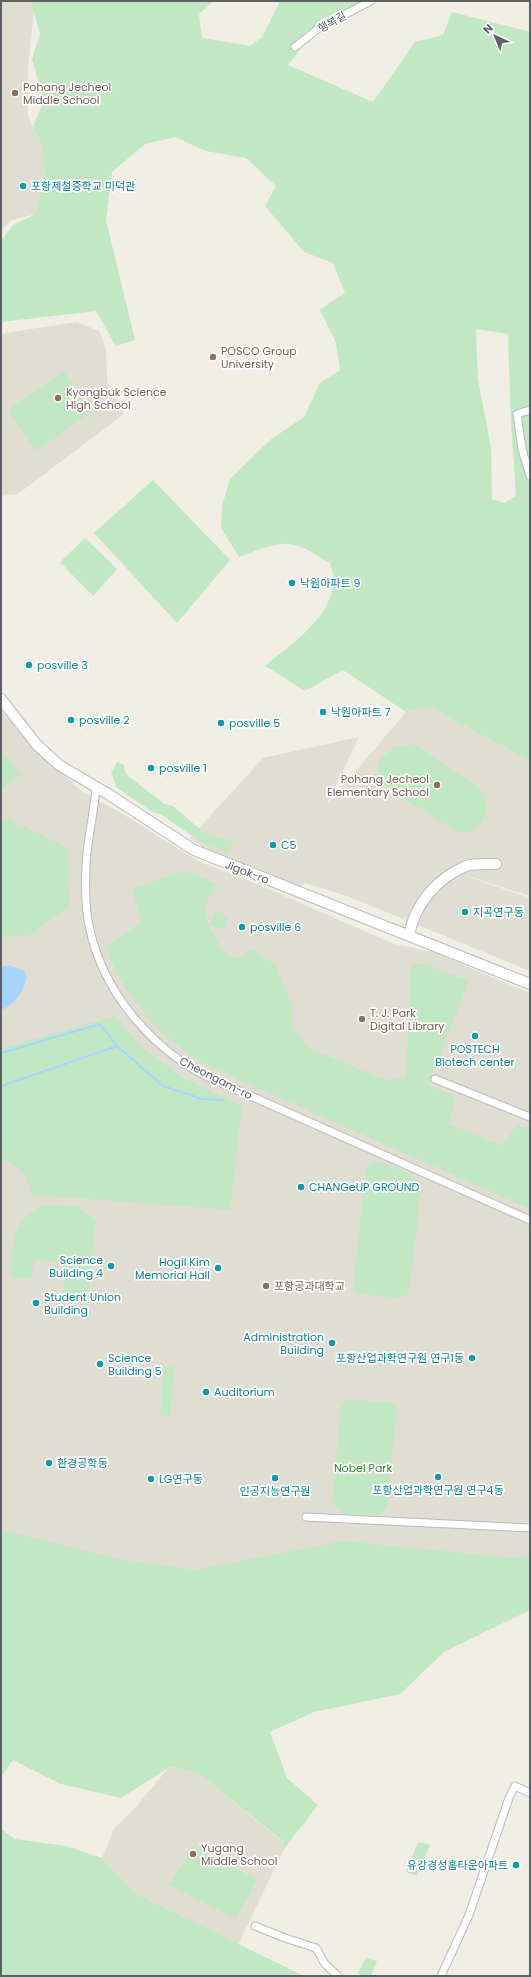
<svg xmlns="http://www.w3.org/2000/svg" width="531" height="1977" font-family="Poppins,'Noto Sans KR',sans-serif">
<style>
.education{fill:#e0ddd3}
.green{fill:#c1e8c2;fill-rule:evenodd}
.water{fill:#a6d5ff}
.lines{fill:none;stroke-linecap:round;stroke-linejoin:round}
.stream{stroke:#a6d5ff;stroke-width:2}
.street-casing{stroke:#b7babf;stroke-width:9}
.secondary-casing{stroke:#b8bbc1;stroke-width:12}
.street{stroke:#fff;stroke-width:7}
.secondary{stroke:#fff;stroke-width:10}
.education-dot{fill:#8d6e63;stroke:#fff;stroke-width:1.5}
.culture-dot{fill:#0f9aa8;stroke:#fff;stroke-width:1.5}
.labels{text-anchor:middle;stroke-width:3.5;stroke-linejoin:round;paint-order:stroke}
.street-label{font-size:11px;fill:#5d6166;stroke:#fff}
.education-label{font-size:11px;fill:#785e54;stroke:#fff;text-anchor:start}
.culture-label{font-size:11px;fill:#0d838f;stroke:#fff;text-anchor:start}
.park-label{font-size:11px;fill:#328739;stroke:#fff}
</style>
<rect width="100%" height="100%" fill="#f0eee5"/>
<path class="education" d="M 1,1 L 35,1 L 28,69 L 28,116 L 42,146 L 45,172 L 36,214 L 12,220 L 1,230 Z
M 76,322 L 99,331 L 106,349 L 107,382 L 124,414 L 18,494 L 1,496 L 1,336 L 5,333 Z
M 430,707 L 530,761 L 530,896 L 434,865 L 530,898 L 530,971 L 347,896 L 305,883 L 299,885 L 247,868 L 202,847 L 190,838 L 263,758 L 359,737 L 326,806 L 406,712 Z
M 1,710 L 34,749 L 84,793 L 116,810 L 200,862 L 252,882 L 394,944 L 433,952 L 530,993 L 530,1579 L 1,1580 Z
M 170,1766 L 199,1774 L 284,1843 L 284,1849 L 238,1945 L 136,1894 L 102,1858 L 114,1829 L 135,1808 Z"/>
<path class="green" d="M 31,1 L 214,1 L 199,14 L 202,38 L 250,46 L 262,37 L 280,1 L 368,1 L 319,25 L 288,65 L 373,102 L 415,42 L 443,35 L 452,12 L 530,32 L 530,761 L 430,707 L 406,712 L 343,670 L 305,691 L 265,666 C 292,643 330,620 334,581 C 335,576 331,568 330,563 C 318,556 305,546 290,544 C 274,542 254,552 239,557 L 221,528 L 222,506 L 230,479 L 270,440 L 304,417 L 320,383 L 340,370 L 336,343 L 320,310 L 345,293 L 333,263 L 304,252 L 265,206 L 276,186 L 246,158 L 206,151 L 175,137 L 145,144 L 112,172 L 106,220 L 135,340 L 116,346 L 96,311 L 1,322 L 1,241 L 13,225 L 36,214 L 45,172 L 42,146 L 33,126 L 44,101 L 32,59 L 40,34 ZM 476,329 L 508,334 L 511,422 L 516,496 L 504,503 L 492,499 L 491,448 L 478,380 Z
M 64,371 L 92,412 L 36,451 L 8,410 Z
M 153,480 L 230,560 L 177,623 L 94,533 Z
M 85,538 L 117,569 L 93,596 L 60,562 Z
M 414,744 L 480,789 L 488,808 L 481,823 L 472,832 L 457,832 L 379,782 L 379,761 L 394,747 Z
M 1,750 L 21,774 L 1,790 Z
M 117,762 L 124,765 L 126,774 L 164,804 L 173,806 L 203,832 L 218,838 L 234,840 L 227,853 L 204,844 L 160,814 L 154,813 L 117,788 L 111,773 Z
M 8,819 L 68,848 L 69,907 L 28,936 L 1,937 L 1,820 Z
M 184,871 L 216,883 L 205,907 L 208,924 L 222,950 L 236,959 L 250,949 L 275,964 L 292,1005 L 292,1028 L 309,1048 L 385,1080 L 406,1077 L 411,964 L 425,964 L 469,981 L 428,1085 L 456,1096 L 449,1124 L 502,1146 L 517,1125 L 530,1130 L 530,1209 L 204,1064 C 172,1045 145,1018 125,987 C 117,975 112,960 106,947 L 141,922 L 132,889 Z
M 217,910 L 228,918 L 224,930 L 209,925 Z
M 115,1016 L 143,1049 L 185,1079 L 242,1106 L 230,1210 L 33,1195 L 23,1172 L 1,1157 L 1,1049 Z
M 373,1161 L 377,1161 L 410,1174 L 416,1179 L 419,1187 L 418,1217 L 410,1285 L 408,1293 L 401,1298 L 358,1294 L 355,1292 L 353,1287 L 366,1169 L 367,1166 Z
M 42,1205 L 78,1207 L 96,1221 L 87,1298 L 63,1295 L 66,1263 L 35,1260 L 31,1279 L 11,1278 C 13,1245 10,1223 42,1205 Z
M 164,1366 L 174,1367 L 170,1416 L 160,1415 Z
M 349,1399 L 391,1403 L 397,1407 L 387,1505 L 385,1510 L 379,1515 L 341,1513 L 337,1509 L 332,1500 L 341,1408 L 345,1401 Z
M 1,1527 L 7,1531 L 118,1559 L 195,1570 L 343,1541 L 513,1558 L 530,1555 L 530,1610 L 444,1652 L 400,1694 L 314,1712 L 270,1732 L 287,1778 L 318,1805 L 284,1849 L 284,1842 L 199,1774 L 171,1766 L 121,1798 L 61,1784 L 13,1760 L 1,1777 Z
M 1,1829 L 15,1839 L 66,1846 L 102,1858 L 136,1894 L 304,1976 L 1,1976 Z
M 418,1842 L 430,1845 L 417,1876 L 406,1872 Z
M 193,1846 L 257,1880 L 236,1918 L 169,1885 Z
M 366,1957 L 377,1961 L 371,1976 L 357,1974 Z"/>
<path class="water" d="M 8,965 L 24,970 L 27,977 C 23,992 16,1004 1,1010 L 1,967 Z"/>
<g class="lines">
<path class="stream" d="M 1,1053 L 100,1024 L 117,1046 L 163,1086 L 202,1099 L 223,1100
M 1,1086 L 117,1046"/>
<defs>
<path id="street" d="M 295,47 L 319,28 L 371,1
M 530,410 L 517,414 L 522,449 L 530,476
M 96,788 C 94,814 87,840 86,866 C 85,887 85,910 90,930 C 104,993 152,1049 208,1077 L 530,1220
M 435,1079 L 530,1117
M 306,1517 L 530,1528
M 255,1926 L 285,1938 L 316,1948 L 325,1964 L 338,1976
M 441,1976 L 469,1915 L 509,1798 L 515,1786 L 530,1793"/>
<path id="secondary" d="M 1,699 L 37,745 L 59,765 L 108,794 L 194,850 L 530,984
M 409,935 C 415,904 437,878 466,866 C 474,863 487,864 496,864"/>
</defs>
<use href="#street" class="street-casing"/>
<use href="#secondary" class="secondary-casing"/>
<use href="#street" class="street"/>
<use href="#secondary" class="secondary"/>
</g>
<g class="education-dot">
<circle cx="15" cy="93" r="4"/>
<circle cx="213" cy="357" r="4"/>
<circle cx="58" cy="398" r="4"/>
<circle cx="437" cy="785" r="4"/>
<circle cx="362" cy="1019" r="4"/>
<circle cx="266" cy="1286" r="4"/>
<circle cx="193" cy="1854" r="4"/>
</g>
<g class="culture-dot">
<circle cx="23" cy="186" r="4"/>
<circle cx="292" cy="583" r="4"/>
<circle cx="29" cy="665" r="4"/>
<circle cx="323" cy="712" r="4"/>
<circle cx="71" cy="720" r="4"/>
<circle cx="221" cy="723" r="4"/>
<circle cx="151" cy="768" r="4"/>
<circle cx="273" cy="845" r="4"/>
<circle cx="465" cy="912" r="4"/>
<circle cx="242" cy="927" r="4"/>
<circle cx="475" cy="1036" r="4"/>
<circle cx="301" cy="1187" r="4"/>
<circle cx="111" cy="1266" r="4"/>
<circle cx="218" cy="1268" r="4"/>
<circle cx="36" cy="1303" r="4"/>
<circle cx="332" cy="1343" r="4"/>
<circle cx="472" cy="1358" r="4"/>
<circle cx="100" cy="1364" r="4"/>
<circle cx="206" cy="1392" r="4"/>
<circle cx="49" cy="1463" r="4"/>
<circle cx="438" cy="1477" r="4"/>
<circle cx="275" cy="1478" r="4"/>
<circle cx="151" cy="1479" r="4"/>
<circle cx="516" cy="1865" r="4"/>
</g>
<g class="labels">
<g class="street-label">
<text transform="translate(332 22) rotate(-29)" y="4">행복길</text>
<text transform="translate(247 872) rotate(21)" y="4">Jigok-ro</text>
<text transform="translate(216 1078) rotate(27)" y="4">Cheongam-ro</text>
</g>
<g class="education-label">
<text x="23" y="91">Pohang Jecheol<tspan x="23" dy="13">Middle School</tspan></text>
<text x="221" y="355">POSCO Group<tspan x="221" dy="13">University</tspan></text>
<text x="66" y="396">Kyongbuk Science<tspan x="66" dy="13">High School</tspan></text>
<text x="429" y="783" text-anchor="end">Pohang Jecheol<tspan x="429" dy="13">Elementary School</tspan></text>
<text x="370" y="1017">T. J. Park<tspan x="370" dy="13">Digital Library</tspan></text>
<text x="274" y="1290">포항공과대학교</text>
<text x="201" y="1852">Yugang<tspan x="201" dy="13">Middle School</tspan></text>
</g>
<g class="culture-label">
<text x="31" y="190">포항제철중학교 미덕관</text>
<text x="300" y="587">낙원아파트 9</text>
<text x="37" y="669">posville 3</text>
<text x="331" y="716">낙원아파트 7</text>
<text x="79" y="724">posville 2</text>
<text x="229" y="727">posville 5</text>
<text x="159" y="772">posville 1</text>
<text x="281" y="849">C5</text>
<text x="473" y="916">지곡연구동</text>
<text x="250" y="931">posville 6</text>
<text x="475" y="1053" text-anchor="middle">POSTECH<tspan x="475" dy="13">Biotech center</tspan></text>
<text x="309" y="1191">CHANGeUP GROUND</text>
<text x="103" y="1264" text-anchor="end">Science<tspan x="103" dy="13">Building 4</tspan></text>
<text x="210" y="1266" text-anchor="end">Hogil Kim<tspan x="210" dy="13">Memorial Hall</tspan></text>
<text x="44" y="1301">Student Union<tspan x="44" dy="13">Building</tspan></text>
<text x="324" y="1341" text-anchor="end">Administration<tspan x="324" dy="13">Building</tspan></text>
<text x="108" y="1362">Science<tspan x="108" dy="13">Building 5</tspan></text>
<text x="464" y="1362" text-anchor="end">포항산업과학연구원 연구1동</text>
<text x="214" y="1396">Auditorium</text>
<text x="57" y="1467">환경공학동</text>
<text x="159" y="1483">LG연구동</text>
<text x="438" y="1494" text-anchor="middle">포항산업과학연구원 연구4동</text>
<text x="275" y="1495" text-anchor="middle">인공지능연구원</text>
<text x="508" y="1869" text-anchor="end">유강경성홈타운아파트</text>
</g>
<g class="park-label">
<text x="363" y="1472">Nobel Park</text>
</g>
</g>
<rect width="531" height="1977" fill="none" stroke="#5d6166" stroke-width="4"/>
<g transform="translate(495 36) rotate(316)" stroke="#ffffff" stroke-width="3" paint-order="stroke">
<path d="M0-3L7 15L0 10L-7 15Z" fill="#5d6166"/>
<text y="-6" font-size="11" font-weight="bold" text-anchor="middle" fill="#5d6166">N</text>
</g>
</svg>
